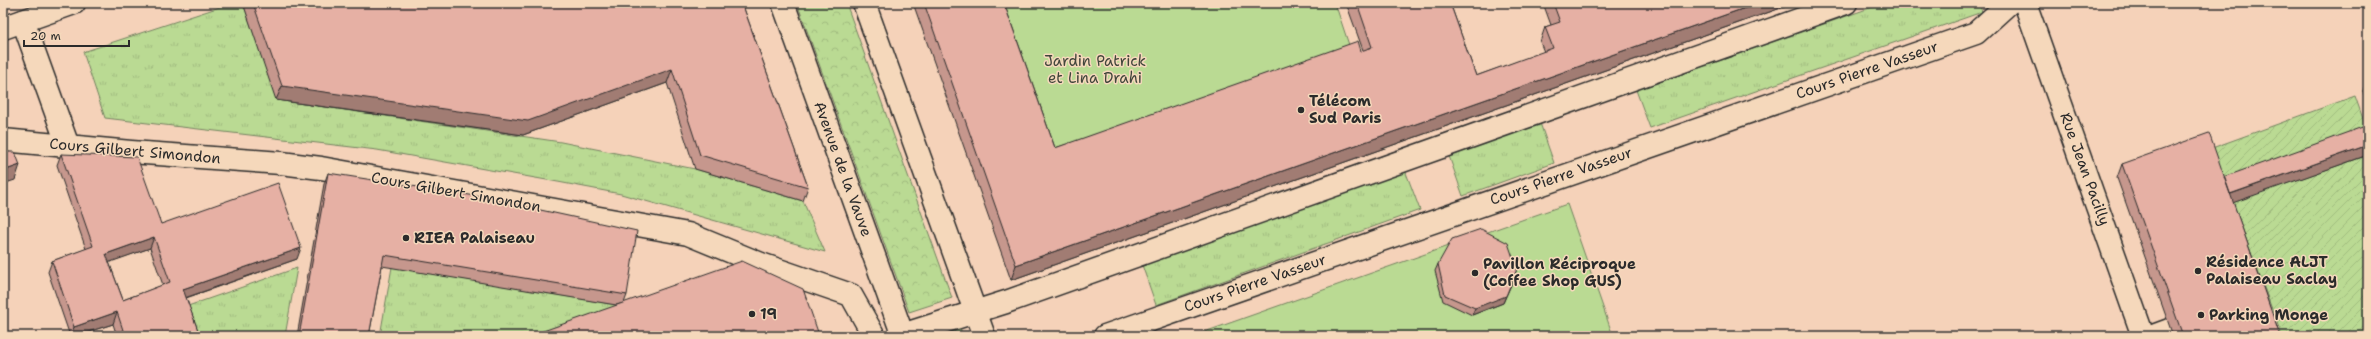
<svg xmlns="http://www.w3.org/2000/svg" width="2371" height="339" font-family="'Shantell Sans',sans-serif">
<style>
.grass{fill:url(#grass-tufts);stroke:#72825f}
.forest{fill:url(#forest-crowns);stroke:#72825f}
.park{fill:#bada93;stroke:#72825f}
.garden{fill:url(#garden-furrows);stroke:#72825f}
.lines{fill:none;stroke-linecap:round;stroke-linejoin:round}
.lane-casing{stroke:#2b2b2b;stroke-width:18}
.street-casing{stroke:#2b2b2b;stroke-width:25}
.secondary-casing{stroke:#2b2b2b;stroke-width:25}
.lane{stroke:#f5d8bb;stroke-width:15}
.street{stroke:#f5d8bb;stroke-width:22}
.secondary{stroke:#f5d8bb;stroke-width:22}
.wall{fill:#c6978d;stroke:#2b2b2b;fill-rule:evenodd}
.shaded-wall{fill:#a17b73;stroke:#2b2b2b}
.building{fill:#e6b0a4;stroke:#2b2b2b;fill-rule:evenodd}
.poi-dot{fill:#2b2b2b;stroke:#f5d8bb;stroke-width:1.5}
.labels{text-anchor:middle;stroke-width:3;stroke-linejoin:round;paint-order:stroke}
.park-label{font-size:15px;fill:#40453b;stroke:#f5d8bb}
.street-label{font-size:15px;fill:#2b2b2b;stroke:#f5d8bb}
.poi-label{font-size:15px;font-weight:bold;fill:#2b2b2b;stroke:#f5d8bb;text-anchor:start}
</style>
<defs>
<pattern id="grass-tufts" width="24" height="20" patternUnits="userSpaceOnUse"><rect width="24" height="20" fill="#bada93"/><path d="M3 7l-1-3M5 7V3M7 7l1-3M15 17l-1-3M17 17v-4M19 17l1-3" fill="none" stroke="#a0bb7f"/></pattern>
<pattern id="forest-crowns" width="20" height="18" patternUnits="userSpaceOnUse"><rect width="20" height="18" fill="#bada93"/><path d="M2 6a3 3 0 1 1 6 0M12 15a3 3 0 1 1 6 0" fill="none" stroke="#a0bb7f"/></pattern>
<pattern id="garden-furrows" width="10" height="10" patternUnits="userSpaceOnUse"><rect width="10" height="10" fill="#bada93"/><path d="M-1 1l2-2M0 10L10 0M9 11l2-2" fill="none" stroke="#a0bb7f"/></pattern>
</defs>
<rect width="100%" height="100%" fill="#f5d2b9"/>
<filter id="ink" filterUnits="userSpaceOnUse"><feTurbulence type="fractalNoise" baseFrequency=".025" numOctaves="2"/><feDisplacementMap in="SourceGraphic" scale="8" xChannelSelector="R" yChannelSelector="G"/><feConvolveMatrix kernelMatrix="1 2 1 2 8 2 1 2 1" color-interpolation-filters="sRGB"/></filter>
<g filter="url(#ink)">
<path class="grass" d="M 232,3 L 243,3 L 277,100 L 561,142 L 695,169 L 803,201 L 825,252 L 621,194 L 558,182 L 377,150 L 105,118 L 83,52 Z
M 1884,3 L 1979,3 L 1982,12 L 1650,128 L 1636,90 Z
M 1540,123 L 1554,163 L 1463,196 L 1449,156 Z
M 1405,170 L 1420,210 L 1156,305 L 1142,265 Z
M 392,267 L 623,306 L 533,336 L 380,336 Z
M 297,268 L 285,336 L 199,336 L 188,306 Z"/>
<path class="forest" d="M 797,3 L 846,3 L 952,298 L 909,312 Z
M 960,328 L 963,336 L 936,336 Z"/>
<path class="park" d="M 1002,3 L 1335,3 L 1351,51 L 1054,154 Z
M 1567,204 L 1613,336 L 1193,336 Z"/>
<path class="garden" d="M 2355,96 L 2368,133 L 2368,336 L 2282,336 L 2212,148 Z"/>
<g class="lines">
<defs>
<path id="lane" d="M 2143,336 L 2189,319"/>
<path id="street" d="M 2025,3 L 2143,336
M 23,21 L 68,146
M 3,140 L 131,152 L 281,163 L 321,168 L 688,234 L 761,264 L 851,295 L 874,336
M 899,336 L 1006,302 L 1846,3
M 1105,336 L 1976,33 L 2009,3"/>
<path id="secondary" d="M 783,3 L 903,336
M 864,3 L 984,336
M 3,28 L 74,3"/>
</defs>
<use href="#lane" class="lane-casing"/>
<use href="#street" class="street-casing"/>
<use href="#secondary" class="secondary-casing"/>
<use href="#lane" class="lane"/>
<use href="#street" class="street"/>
<use href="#secondary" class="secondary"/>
</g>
<path class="wall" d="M 243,3 L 742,3 L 808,187 L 803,201 L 695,169 L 667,83 L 523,135 L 276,100 Z
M 913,3 L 1004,3 L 1055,148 L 1363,50 L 1346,3 L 1450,3 L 1476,76 L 1544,52 L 1540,42 L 1545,27 L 1551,25 L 1543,3 L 1795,3 L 1011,280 Z
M 2368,76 L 2368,106 L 2363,91 Z
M 61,154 L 161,224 L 297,259 L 186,298 L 200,336 L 117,336 L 113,324 L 75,336 L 70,336 L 48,272 L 52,261 L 86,249 L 57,165 ZM 150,248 L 163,285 L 123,300 L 109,262 Z
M 2368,155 L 2233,202 L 2280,336 L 2173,336 L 2117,178 L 2122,164 L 2224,177 Z
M 328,173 L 627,295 L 624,303 L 616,305 L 382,266 L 369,336 L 297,336 L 324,184 Z
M 1438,264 L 1515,276 L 1503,303 L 1472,315 L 1443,301 L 1435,271 Z"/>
<path class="shaded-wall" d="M 1759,3 L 1795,3 L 1011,280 L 1016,265 Z
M 672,69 L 667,83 L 523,135 L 276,100 L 282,86 Z
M 2368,145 L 2368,155 L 2224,206 L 2228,195 Z
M 20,165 L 15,180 L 3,184 L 3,171 Z
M 154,237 L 150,248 L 102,265 L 106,254 Z
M 301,248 L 297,259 L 179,300 L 183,289 Z
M 1517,269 L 1503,303 L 1472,315 L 1475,308 Z
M 117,312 L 113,324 L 75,336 L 71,336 L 74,327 Z"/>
<path class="building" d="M 253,3 L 742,3 L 808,187 L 700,155 L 672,69 L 528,121 L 282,86 Z
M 924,3 L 1004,3 L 1055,148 L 1358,41 L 1361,51 L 1372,47 L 1357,3 L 1450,3 L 1476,76 L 1553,48 L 1545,27 L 1560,22 L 1553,3 L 1759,3 L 1016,265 Z
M 2368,125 L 2368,145 L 2230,194 L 2224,177 Z
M 2209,133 L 2280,336 L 2183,336 L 2122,164 Z
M 3,152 L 15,152 L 20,165 L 3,171 Z
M 61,154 L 137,157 L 161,224 L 278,183 L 301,248 L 183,289 L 200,336 L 125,336 L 117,312 L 74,327 L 52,261 L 93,246 ZM 154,237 L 170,282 L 123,300 L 106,254 Z
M 328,173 L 476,196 L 637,231 L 627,295 L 384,255 L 369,336 L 299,336 Z
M 1481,229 L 1508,243 L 1517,269 L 1506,296 L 1475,308 L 1445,295 L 1438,264 L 1452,239 Z
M 742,261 L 803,289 L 819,335 L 815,336 L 529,336 Z"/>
</g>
<g class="poi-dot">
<circle cx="1301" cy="110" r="4"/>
<circle cx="406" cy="238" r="4"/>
<circle cx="2198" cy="271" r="4"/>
<circle cx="1475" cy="273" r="4"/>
<circle cx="752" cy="314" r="4"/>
<circle cx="2201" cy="315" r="4"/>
</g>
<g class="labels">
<g class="park-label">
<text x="1095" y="66">Jardin Patrick<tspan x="1095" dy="17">et Lina Drahi</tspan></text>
</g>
<g class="street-label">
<text transform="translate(1867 70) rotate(-19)" y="5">Cours Pierre Vasseur</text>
<text transform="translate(135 151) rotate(5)" y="5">Cours Gilbert Simondon</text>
<text transform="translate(843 169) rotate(70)" y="5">Avenue de la Vauve</text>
<text transform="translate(2085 169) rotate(70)" y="5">Rue Jean Pacilly</text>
<text transform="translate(1561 176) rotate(-19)" y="5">Cours Pierre Vasseur</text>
<text transform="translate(456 192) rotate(10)" y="5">Cours Gilbert Simondon</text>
<text transform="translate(1255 283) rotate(-19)" y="5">Cours Pierre Vasseur</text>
</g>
<g class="poi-label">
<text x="1309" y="106">Télécom<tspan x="1309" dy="17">Sud Paris</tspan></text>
<text x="414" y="243">RIEA Palaiseau</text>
<text x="2206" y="267">Résidence ALJT<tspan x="2206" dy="17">Palaiseau Saclay</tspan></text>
<text x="1483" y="269">Pavillon Réciproque<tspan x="1483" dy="17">(Coffee Shop GUS)</tspan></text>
<text x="760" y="319">19</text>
<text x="2209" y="320">Parking Monge</text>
</g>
</g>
<rect width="2371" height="339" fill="none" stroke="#f5d8bb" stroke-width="16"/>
<rect x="8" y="8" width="2355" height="323" fill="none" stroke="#2b2b2b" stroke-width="1.5" filter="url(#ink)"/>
<path d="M24 40v6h105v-6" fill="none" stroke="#2b2b2b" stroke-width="2"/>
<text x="30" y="40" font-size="12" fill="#2b2b2b" stroke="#f5d8bb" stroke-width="3" paint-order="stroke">20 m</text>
</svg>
